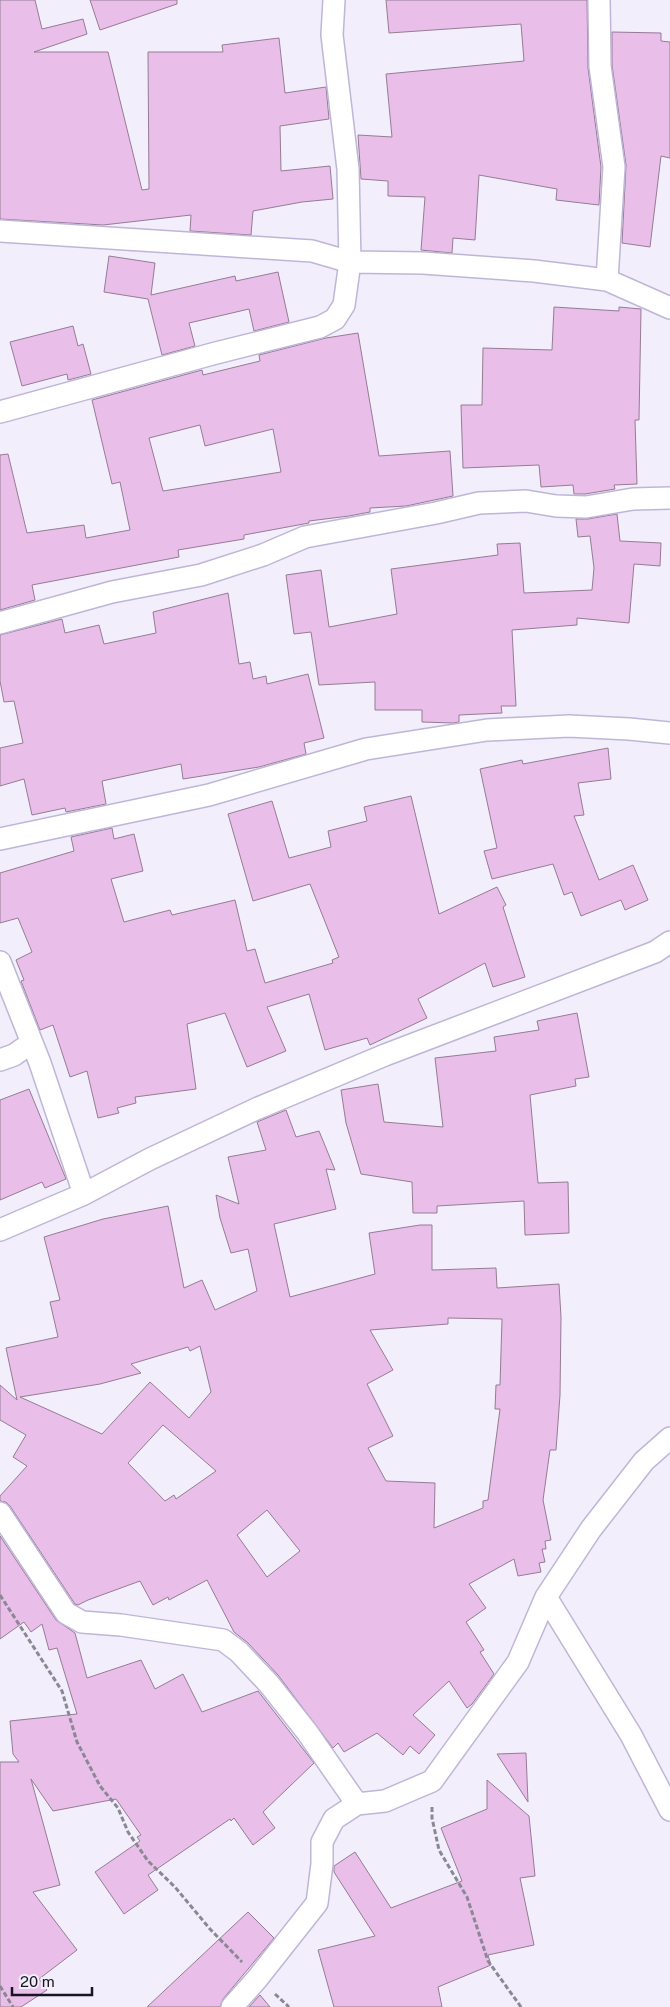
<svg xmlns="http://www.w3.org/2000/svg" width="670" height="2007" font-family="'Public Sans',sans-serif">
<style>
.building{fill:#e9bee9;stroke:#957c95;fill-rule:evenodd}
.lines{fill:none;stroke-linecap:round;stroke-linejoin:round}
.street-casing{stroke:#bfb6d7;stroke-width:24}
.path{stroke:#8b8895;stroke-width:3;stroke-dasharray:5 2.5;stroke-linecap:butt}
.street{stroke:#fff;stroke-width:21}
</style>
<rect width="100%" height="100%" fill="#f2eefc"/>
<path class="building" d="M 0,0 L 35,0 L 42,29 L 83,19 L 87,34 L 34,52 L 108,52 L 142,190 L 149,189 L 148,52 L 223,52 L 222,45 L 279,38 L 285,93 L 326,87 L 329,119 L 280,126 L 281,171 L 330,166 L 333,199 L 302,202 L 253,211 L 251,235 L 190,231 L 191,215 L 103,225 L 0,219 Z
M 90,0 L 177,0 L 177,4 L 100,30 Z
M 386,0 L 587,0 L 588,68 L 601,167 L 599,205 L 556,200 L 557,189 L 479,175 L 475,240 L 453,238 L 452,253 L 421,250 L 425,197 L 388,196 L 388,181 L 361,179 L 358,135 L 392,137 L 386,74 L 524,61 L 521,24 L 389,33 Z
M 612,32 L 661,33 L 661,41 L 670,42 L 670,158 L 661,156 L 650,247 L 622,243 L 626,165 L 612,65 Z
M 109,256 L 155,263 L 151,295 L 235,276 L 236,281 L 278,272 L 289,322 L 254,331 L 249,309 L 189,323 L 195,346 L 162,355 L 148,299 L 104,292 Z
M 554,307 L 619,311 L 619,307 L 641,309 L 639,420 L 635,420 L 637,484 L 614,485 L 615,489 L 585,494 L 574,494 L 573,485 L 541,487 L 539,465 L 463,468 L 461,405 L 482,405 L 483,348 L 552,350 Z
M 73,326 L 78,346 L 83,344 L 91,374 L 68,380 L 67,374 L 22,386 L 10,342 Z
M 358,333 L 379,456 L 450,451 L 453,496 L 406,506 L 370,508 L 370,512 L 349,516 L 309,521 L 309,523 L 244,535 L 244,539 L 178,550 L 179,557 L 32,585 L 35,600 L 0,610 L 0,455 L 8,454 L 27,533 L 84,525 L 86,538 L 130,530 L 120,482 L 112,484 L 92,400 L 202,370 L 203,375 L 260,361 L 259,355 L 326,338 ZM 200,425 L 205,446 L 273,429 L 281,472 L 163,491 L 149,438 Z
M 617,514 L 620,541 L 661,543 L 660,566 L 634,564 L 629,623 L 577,618 L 577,625 L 512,630 L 516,706 L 501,706 L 502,713 L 459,715 L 459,722 L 453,723 L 422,722 L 422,710 L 375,710 L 375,682 L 319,685 L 311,632 L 294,634 L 286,575 L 321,570 L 329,627 L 397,614 L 391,569 L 498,555 L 497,544 L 520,543 L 524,593 L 592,590 L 594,568 L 590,536 L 578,537 L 576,519 L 588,519 Z
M 228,593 L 239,664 L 250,662 L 253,679 L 266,676 L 267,684 L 308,674 L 324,738 L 304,743 L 306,754 L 259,767 L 183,779 L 181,764 L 102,781 L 106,804 L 66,812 L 65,808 L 32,815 L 24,779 L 0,786 L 0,748 L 23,743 L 14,701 L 4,702 L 0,681 L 0,635 L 62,619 L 65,633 L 99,625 L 104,644 L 156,633 L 153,612 Z
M 608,748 L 611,779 L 578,783 L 584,815 L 574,816 L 599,880 L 633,865 L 648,900 L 625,910 L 621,900 L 581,916 L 572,892 L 564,895 L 553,864 L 492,879 L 484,851 L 497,848 L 480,769 L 522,760 L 523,764 Z
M 411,796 L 439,914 L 497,887 L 506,905 L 503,907 L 525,977 L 493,987 L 485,963 L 418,999 L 427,1018 L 370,1045 L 367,1038 L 325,1050 L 309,994 L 267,1007 L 286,1051 L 247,1067 L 225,1013 L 187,1024 L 196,1089 L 135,1097 L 136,1103 L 117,1108 L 119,1113 L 98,1118 L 87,1071 L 70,1077 L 53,1025 L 40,1030 L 21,981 L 24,980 L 16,960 L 32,952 L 18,918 L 0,923 L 0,873 L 74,851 L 71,837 L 112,828 L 114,839 L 134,834 L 143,871 L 111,879 L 124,922 L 170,910 L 172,915 L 235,900 L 247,951 L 255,949 L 265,983 L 333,963 L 332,960 L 339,957 L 310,884 L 253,901 L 228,814 L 272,801 L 289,858 L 331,847 L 328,831 L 367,821 L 364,807 Z
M 577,1013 L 589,1077 L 575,1079 L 576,1086 L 530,1095 L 538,1183 L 568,1182 L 569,1233 L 525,1235 L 524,1201 L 437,1206 L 437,1213 L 413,1213 L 412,1182 L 361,1174 L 346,1123 L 341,1090 L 378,1084 L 384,1122 L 443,1127 L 435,1058 L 496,1051 L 494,1037 L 539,1030 L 537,1021 Z
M 29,1089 L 66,1179 L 45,1188 L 42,1182 L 0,1200 L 0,1100 Z
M 286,1110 L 296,1137 L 319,1131 L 335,1170 L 326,1169 L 336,1209 L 274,1224 L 290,1297 L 375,1274 L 369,1233 L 420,1225 L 432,1225 L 432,1270 L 496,1268 L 497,1288 L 559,1284 L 561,1317 L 560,1395 L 556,1450 L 550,1450 L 543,1500 L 551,1540 L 545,1541 L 546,1549 L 542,1549 L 545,1562 L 539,1563 L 541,1572 L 518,1576 L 514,1559 L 469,1584 L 486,1608 L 466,1622 L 484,1650 L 480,1652 L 494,1674 L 472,1704 L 467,1708 L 449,1681 L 413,1715 L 435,1735 L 419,1754 L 410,1746 L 403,1755 L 377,1733 L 344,1752 L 338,1743 L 333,1748 L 278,1675 L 248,1643 L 234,1632 L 207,1580 L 169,1600 L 168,1597 L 153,1605 L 140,1581 L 88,1600 L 78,1605 L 75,1604 L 10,1506 L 6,1502 L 0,1501 L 0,1496 L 27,1466 L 13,1457 L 26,1435 L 0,1420 L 0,1385 L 17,1400 L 6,1348 L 58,1337 L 50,1302 L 60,1300 L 44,1237 L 103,1219 L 168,1206 L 184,1288 L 202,1280 L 215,1310 L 257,1291 L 248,1249 L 231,1253 L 220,1218 L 216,1195 L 239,1204 L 228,1157 L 266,1150 L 257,1122 ZM 448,1318 L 502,1319 L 500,1385 L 496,1385 L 495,1409 L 500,1409 L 488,1500 L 483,1501 L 483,1508 L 434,1528 L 435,1483 L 386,1481 L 368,1448 L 393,1436 L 367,1384 L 393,1370 L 370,1330 L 448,1324 ZM 200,1346 L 211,1392 L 189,1418 L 150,1382 L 102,1434 L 20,1397 L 100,1384 L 141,1373 L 131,1364 L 188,1347 L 190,1351 ZM 163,1425 L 216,1471 L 176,1499 L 174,1495 L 165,1501 L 128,1463 ZM 267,1510 L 300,1551 L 267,1577 L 237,1535 Z
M 0,1536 L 56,1620 L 75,1633 L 87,1678 L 141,1660 L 155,1689 L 183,1674 L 202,1712 L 258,1691 L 314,1763 L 263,1812 L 275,1828 L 253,1845 L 234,1818 L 231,1821 L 230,1819 L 148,1875 L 158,1890 L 124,1914 L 95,1872 L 140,1841 L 137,1837 L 141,1835 L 116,1799 L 53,1811 L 31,1779 L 60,1885 L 33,1892 L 77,1950 L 39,1979 L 47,1990 L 21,2007 L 0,2007 L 0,1762 L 19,1762 L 13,1754 L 10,1721 L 77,1714 L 57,1648 L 49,1650 L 42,1624 L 31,1632 L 24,1622 L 0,1639 Z
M 526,1753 L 528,1802 L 497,1754 Z
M 487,1780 L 529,1816 L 535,1876 L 520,1878 L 534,1945 L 488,1955 L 491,1965 L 438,1987 L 442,2007 L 334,2007 L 318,1950 L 375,1936 L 334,1872 L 334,1866 L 355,1852 L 391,1908 L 462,1881 L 441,1828 L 487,1809 Z
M 248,1912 L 274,1938 L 223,1999 L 220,2007 L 147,2007 Z
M 260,1995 L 270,2007 L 249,2007 Z"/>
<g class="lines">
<defs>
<path id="street" d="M 599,0 L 600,66 L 614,167 L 607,280
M 0,231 L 312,251 L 350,262 L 423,263 L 534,271 L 607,280 L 670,308
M 0,412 L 216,353 L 320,327 L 335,319 L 344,305 L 350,262 L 348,169 L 332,35 L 334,0
M 0,623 L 112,592 L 201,575 L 263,555 L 305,537 L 436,513 L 479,503 L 526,501 L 556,506 L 586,507 L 633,499 L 670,498
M 0,839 L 209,795 L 366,749 L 487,730 L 569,726 L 629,729 L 670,733
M 0,962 L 40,1063 L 84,1194
M 0,1060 L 14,1055 L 31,1043
M 0,1230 L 84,1194 L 150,1159 L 256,1109 L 385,1055 L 655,952 L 670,942
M 0,1513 L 66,1613 L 82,1622 L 121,1625 L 223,1640 L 239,1652 L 269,1684 L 307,1732 L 357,1804
M 546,1597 L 631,1735 L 670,1810
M 232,2007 L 257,1979 L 317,1903 L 322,1864 L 322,1842 L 334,1819 L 357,1804 L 385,1801 L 432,1781 L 518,1662 L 546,1597 L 591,1529 L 644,1461 L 670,1438"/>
</defs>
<use href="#street" class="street-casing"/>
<path class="path" d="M 0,1595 L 62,1691 L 77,1742 L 100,1786 L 118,1808 L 128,1832 L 148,1861 L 175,1887 L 210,1929 L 242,1962
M 432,1807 L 432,1818 L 439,1850 L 467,1897 L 488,1961 L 521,2007
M 0,1986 L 13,2007
M 275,1994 L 289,2007"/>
<use href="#street" class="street"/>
</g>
<path d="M12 1987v8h80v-8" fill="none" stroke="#181521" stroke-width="2.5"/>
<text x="20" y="1987" font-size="15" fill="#181521" stroke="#f2eefc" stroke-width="4" paint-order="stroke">20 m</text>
</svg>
